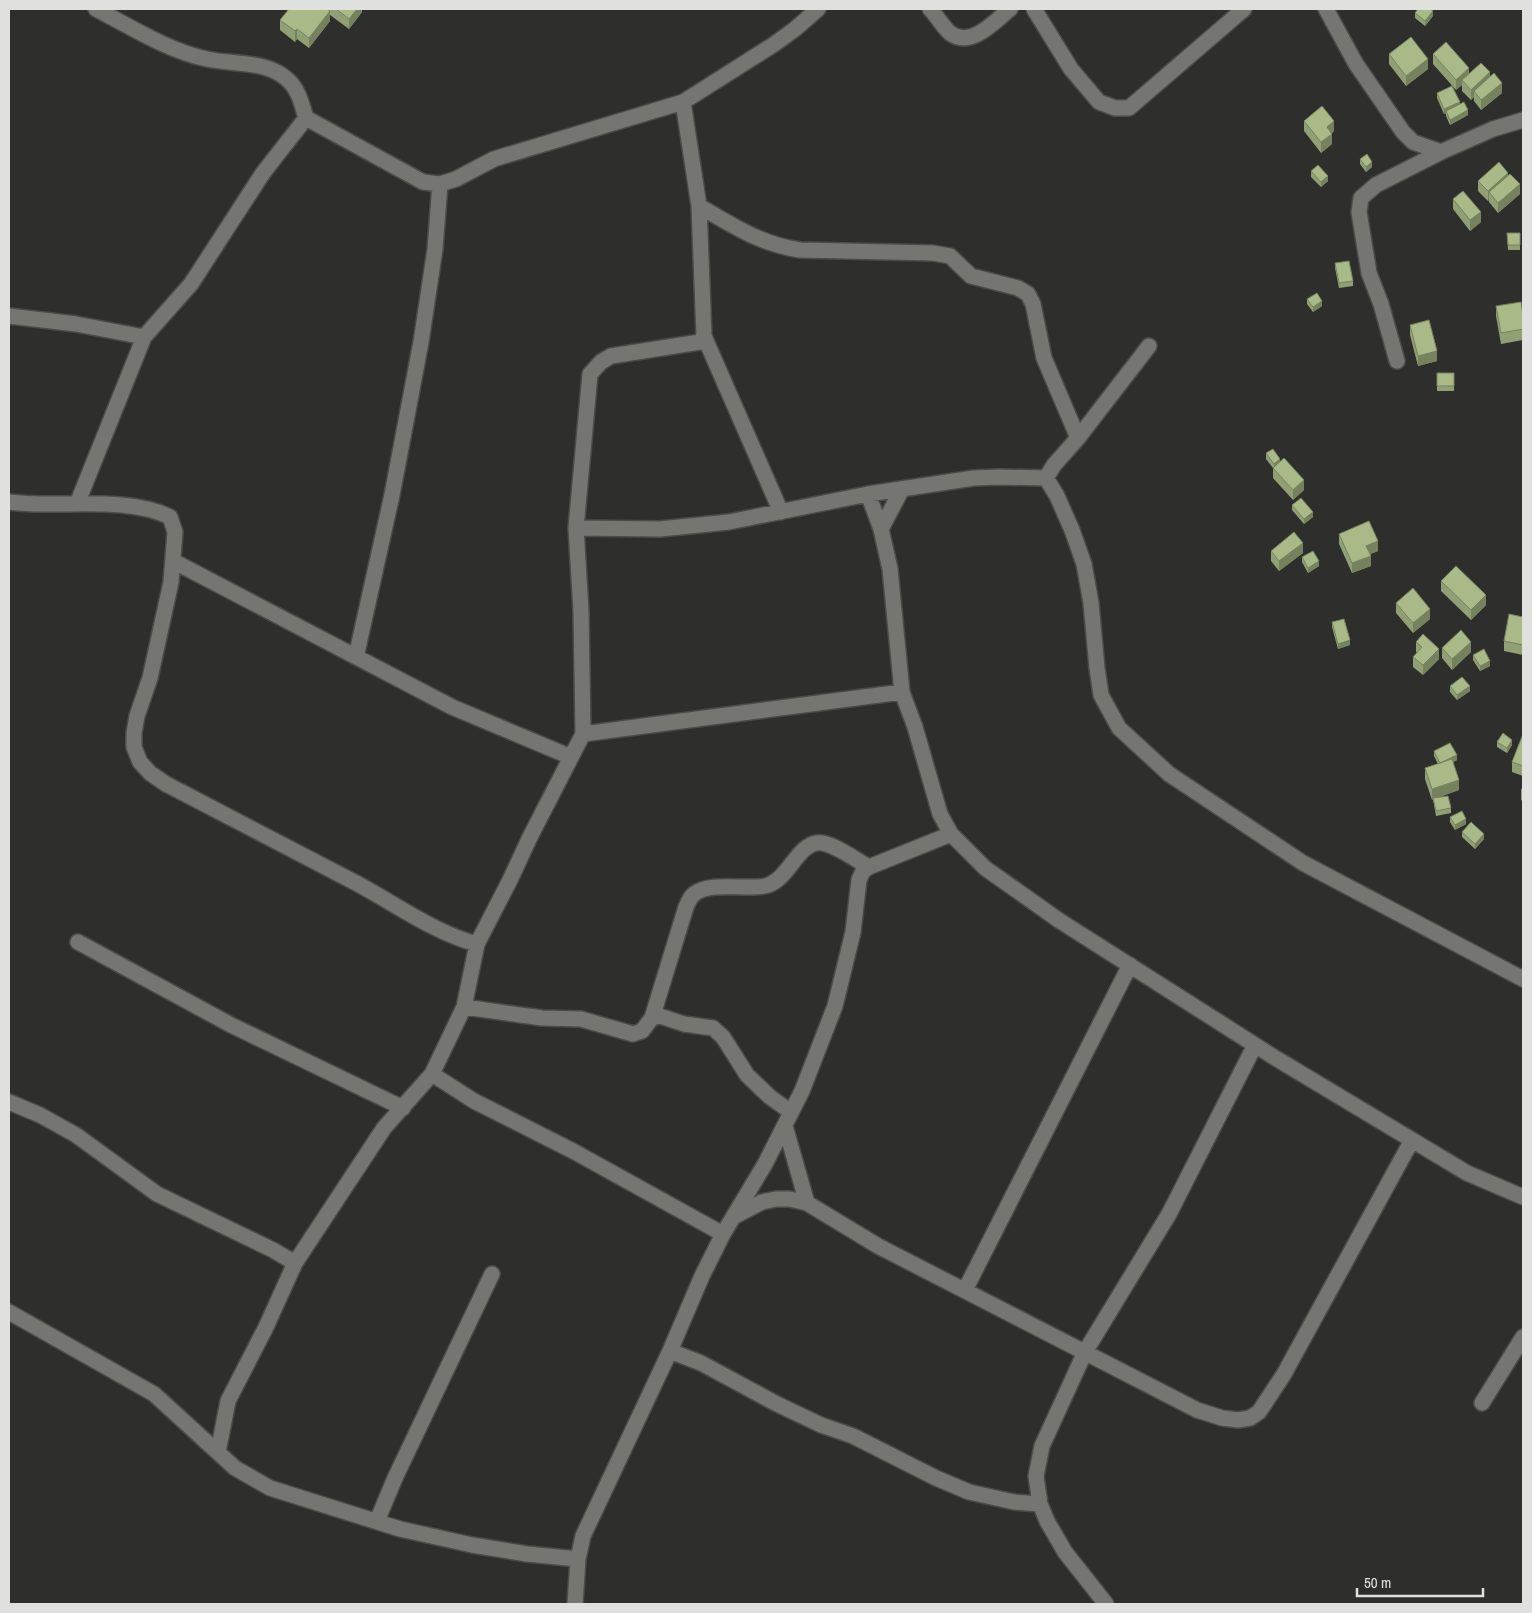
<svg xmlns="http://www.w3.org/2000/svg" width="1532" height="1613" font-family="'Archivo Narrow',sans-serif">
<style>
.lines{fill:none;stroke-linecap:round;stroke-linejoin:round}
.minor-casing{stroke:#4b4c49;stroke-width:18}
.minor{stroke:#757672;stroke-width:15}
.wall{fill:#919f74}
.shaded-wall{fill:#76825e}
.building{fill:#a9b987;stroke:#76825e}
</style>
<rect width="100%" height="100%" fill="#2e2f2c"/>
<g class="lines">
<defs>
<path id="minor" d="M 96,9 C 131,27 168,51 207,59 C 234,65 267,60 288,80 C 299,90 302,105 306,118 L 423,182 L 440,184 L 456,179 L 494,159 L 683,102 L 773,45 L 795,29 L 818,9
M 930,9 C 937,16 943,27 950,33 C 971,49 995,21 1010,9
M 1034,9 L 1071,69 L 1099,102 L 1115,108 L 1129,108 L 1244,9
M 1326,9 L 1356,64 L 1403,132 L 1413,142 L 1441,152 L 1376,185 L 1361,198 L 1359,212 L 1369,273 L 1381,304 L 1397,361
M 1441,152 L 1493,129 L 1523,120
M 699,206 C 734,226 760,244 800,250 L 933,253 L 950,256 L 971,276 L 1018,288 L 1028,294 L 1033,304 L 1044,358 L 1078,438
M 9,316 L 76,324 L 144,337
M 704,336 L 781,512
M 1046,478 L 1057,496 L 1072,530 L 1084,564 L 1091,603 L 1097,668 L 1101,695 L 1119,728 L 1169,774 L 1303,863 L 1523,979
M 868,494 L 881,529 L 890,569 L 902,692 L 915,727 L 940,814 L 951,834 L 985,868 L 1060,921 L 1277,1059 L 1467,1173 L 1523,1197
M 9,502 C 19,503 29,504 40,504 C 80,505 133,499 170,517 L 175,532 L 171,582 L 150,678 L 137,716 L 134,733 L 134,747 L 140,762 L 150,773 L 166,784 C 230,817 294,850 358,884 C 395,904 437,934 477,944 L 464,1007 L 432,1074 L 384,1128 L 295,1263 L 266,1327 L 228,1401 L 218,1452
M 77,504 L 144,337 L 191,284 L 263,173 L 306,118
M 576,528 L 660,529 L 729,522 L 868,494 L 974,478 L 999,477 L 1046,478 L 1054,465 L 1078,438 L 1149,346
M 881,529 L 902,489
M 173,561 L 452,707 L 571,757
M 356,657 L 392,495 L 421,342 L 435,249 L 440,184
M 583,734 L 902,692
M 78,942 L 231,1025 L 403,1108
M 477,944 L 510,880 L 530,837 L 583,734 L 581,611 L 576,528 L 590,374 L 601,362 L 611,356 L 700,342 L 704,336 L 699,206 L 683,102
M 464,1007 L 542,1018 L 581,1019 L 633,1034 L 642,1031 L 652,1018 L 660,1016 L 684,1024 L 713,1028 L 723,1037 L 747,1075 L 770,1097 L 791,1112
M 652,1018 L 686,907 C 688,903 690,897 694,894 C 711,881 745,890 765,886 C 788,881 796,846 817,843 C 831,841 857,861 869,867
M 432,1074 L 474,1101 L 573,1151 L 723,1234
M 9,1102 L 40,1115 L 76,1135 L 157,1194 L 273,1250 L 295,1263
M 785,1126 L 807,1203
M 733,1217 L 762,1202 L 776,1199 L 790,1199 L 807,1203 L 878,1246 L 1197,1410 L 1222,1418 L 1238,1420 L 1250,1418 L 1259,1412 L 1284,1374 L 1412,1140
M 965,1290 L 1130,965
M 9,1312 L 154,1394 L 235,1468 L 270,1488 L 400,1529 L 472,1545 L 527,1554 L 578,1559
M 670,1351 L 701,1363 L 777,1404 L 821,1425 L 853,1436 L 936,1478 L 969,1492 L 1014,1502 L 1040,1504
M 1482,1403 L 1523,1337
M 377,1521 L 395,1478 L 492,1274
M 575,1604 L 578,1559 L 583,1536 L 670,1351 L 702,1276 L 723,1234 L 765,1164 L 802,1091 L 835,1006 L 853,932 L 859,880 L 863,871 L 869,867 L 951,834
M 1106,1604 L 1065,1552 L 1047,1521 L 1040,1504 L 1036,1476 L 1042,1446 L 1085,1352 L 1169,1214 L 1255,1045"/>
</defs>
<use href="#minor" class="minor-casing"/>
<use href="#minor" class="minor"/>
</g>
<path class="wall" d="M 289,9 L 362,9 L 362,12 L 349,29 L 330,15 L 330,21 L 309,48 L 297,39 L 295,42 L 280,30 L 280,20 Z
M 1415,13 L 1433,16 L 1425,26 L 1415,18 Z
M 1389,54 L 1428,69 L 1406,86 L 1389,64 Z
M 1433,54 L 1469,74 L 1490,77 L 1502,93 L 1481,110 L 1474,101 L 1474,97 L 1471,100 L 1462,91 L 1462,85 L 1456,90 L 1433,64 Z
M 1437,93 L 1460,104 L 1468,115 L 1450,125 L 1446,116 L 1446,114 L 1444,114 L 1437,98 Z
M 1304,121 L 1334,131 L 1332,133 L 1332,144 L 1321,153 L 1304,131 Z
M 1360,159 L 1372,167 L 1366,172 L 1360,164 Z
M 1311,171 L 1328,181 L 1321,187 L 1311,177 Z
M 1508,176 L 1520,194 L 1498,213 L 1489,202 L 1489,200 L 1488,201 L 1478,191 L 1478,181 Z
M 1453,199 L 1481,222 L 1470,231 L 1453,209 Z
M 1507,233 L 1520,233 L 1520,250 L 1508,250 Z
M 1335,263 L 1353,281 L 1353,286 L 1339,288 L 1335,268 Z
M 1307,299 L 1322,306 L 1313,312 L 1307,304 Z
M 1496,306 L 1523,316 L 1523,340 L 1501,344 L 1496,316 Z
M 1410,325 L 1437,361 L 1418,366 L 1410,335 Z
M 1437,373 L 1454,373 L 1454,391 L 1437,391 Z
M 1266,453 L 1280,461 L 1304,490 L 1293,500 L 1273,478 L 1273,468 L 1266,459 Z
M 1292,505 L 1313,517 L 1304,524 L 1292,510 Z
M 1339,534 L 1378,551 L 1370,554 L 1371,566 L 1352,573 L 1339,544 Z
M 1271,551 L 1303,553 L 1279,571 L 1271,561 Z
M 1302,557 L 1319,566 L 1308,573 L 1302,562 Z
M 1441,581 L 1486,605 L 1471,620 L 1441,591 Z
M 1396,603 L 1430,619 L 1413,633 L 1396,613 Z
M 1523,617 L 1523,655 L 1504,651 L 1504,641 Z
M 1332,622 L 1350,645 L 1338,649 L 1332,627 Z
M 1416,642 L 1439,659 L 1423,675 L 1413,667 L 1413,657 L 1417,653 L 1416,652 Z
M 1442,648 L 1471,652 L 1452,670 L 1442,658 Z
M 1473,655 L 1490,666 L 1480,671 L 1473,660 Z
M 1450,686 L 1470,691 L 1457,700 L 1450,692 Z
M 1523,734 L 1523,776 L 1512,772 L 1512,762 Z
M 1497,742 L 1512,745 L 1507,753 L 1497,747 Z
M 1434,751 L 1457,760 L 1453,762 L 1459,790 L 1438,797 L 1451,808 L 1451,813 L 1436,816 L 1433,799 L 1432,800 L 1425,779 L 1425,768 L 1438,764 L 1434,756 Z
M 1523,785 L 1523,801 L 1521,800 L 1521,790 Z
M 1450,817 L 1466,824 L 1455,830 L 1450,822 Z
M 1462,832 L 1484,839 L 1475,849 L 1462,837 Z"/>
<path class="shaded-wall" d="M 357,9 L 362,9 L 362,12 L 349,29 L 349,19 Z
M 330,11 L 330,21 L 309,48 L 309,38 Z
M 1433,11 L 1433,16 L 1425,26 L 1425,21 Z
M 297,29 L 297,39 L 295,42 L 295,31 Z
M 1428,59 L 1428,69 L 1406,86 L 1406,76 Z
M 1469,68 L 1469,78 L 1462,80 L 1462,85 L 1456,90 L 1456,80 Z
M 1490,72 L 1490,82 L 1474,91 L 1474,97 L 1471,100 L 1471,90 Z
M 1502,83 L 1502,93 L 1481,110 L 1481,100 Z
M 1460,102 L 1460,107 L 1446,111 L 1446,114 L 1444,114 L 1444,109 Z
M 1468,110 L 1468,115 L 1450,125 L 1450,120 Z
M 1334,121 L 1334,131 L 1327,137 L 1327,127 Z
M 1332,134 L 1332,144 L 1321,153 L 1321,142 Z
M 1372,162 L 1372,167 L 1366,172 L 1366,167 Z
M 1508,173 L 1508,183 L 1489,192 L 1489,200 L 1488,201 L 1488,191 Z
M 1328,176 L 1328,181 L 1321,187 L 1321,182 Z
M 1520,184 L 1520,194 L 1498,213 L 1498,203 Z
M 1481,212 L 1481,222 L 1470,231 L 1470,220 Z
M 1322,301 L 1322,306 L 1313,312 L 1313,307 Z
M 1437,351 L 1437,361 L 1418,366 L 1418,356 Z
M 1280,459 L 1280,464 L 1274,469 L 1274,464 Z
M 1304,480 L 1304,490 L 1293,500 L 1293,490 Z
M 1313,512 L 1313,517 L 1304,524 L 1304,519 Z
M 1378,541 L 1378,551 L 1366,556 L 1366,546 Z
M 1303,543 L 1303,553 L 1279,571 L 1279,561 Z
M 1371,556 L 1371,566 L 1352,573 L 1352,563 Z
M 1319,561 L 1319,566 L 1308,573 L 1308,568 Z
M 1486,595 L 1486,605 L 1471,620 L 1471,610 Z
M 1430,609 L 1430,619 L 1413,633 L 1413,623 Z
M 1350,640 L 1350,645 L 1338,649 L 1338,644 Z
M 1471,642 L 1471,652 L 1452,670 L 1452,659 Z
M 1439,649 L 1439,659 L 1423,675 L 1423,665 Z
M 1490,661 L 1490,666 L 1480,671 L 1480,666 Z
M 1470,686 L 1470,691 L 1457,700 L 1457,695 Z
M 1512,740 L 1512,745 L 1507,753 L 1507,748 Z
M 1457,755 L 1457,760 L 1441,769 L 1441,764 Z
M 1459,780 L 1459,790 L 1432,800 L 1432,789 Z
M 1466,819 L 1466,824 L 1455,830 L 1455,825 Z
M 1484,834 L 1484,839 L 1475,849 L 1475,844 Z"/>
<path class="building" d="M 289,9 L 327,9 L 330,11 L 309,38 L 297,29 L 295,31 L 280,20 Z
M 336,9 L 357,9 L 349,19 Z
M 1418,9 L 1430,9 L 1433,11 L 1425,21 L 1415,13 Z
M 1411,37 L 1428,59 L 1406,76 L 1389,54 Z
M 1446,42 L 1469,68 L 1456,80 L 1433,54 Z
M 1481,63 L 1490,72 L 1471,90 L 1462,80 Z
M 1494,73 L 1502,83 L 1481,100 L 1474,91 Z
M 1452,86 L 1460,102 L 1444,109 L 1437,93 Z
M 1464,102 L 1468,110 L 1450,120 L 1446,111 Z
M 1322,106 L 1334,121 L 1327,127 L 1332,134 L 1321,142 L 1304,121 Z
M 1367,154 L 1372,162 L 1366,167 L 1360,159 Z
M 1499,162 L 1508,173 L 1488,191 L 1478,181 Z
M 1318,165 L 1328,176 L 1321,182 L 1311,171 Z
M 1510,174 L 1520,184 L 1498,203 L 1489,192 Z
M 1463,191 L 1481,212 L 1470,220 L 1453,199 Z
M 1507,233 L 1520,233 L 1520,245 L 1508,245 Z
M 1349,261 L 1353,281 L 1339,283 L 1335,263 Z
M 1317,293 L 1322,301 L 1313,307 L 1307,299 Z
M 1521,302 L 1523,316 L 1523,329 L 1501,333 L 1496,306 Z
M 1429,320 L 1437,351 L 1418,356 L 1410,325 Z
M 1437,373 L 1454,373 L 1454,386 L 1437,386 Z
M 1273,449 L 1280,459 L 1274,464 L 1266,453 Z
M 1284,458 L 1304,480 L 1293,490 L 1273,468 Z
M 1301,498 L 1313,512 L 1304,519 L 1292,505 Z
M 1369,521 L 1378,541 L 1366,546 L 1371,556 L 1352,563 L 1339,534 Z
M 1294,532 L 1303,543 L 1279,561 L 1271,551 Z
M 1313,551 L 1319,561 L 1308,568 L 1302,557 Z
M 1456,566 L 1486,595 L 1471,610 L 1441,581 Z
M 1413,588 L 1430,609 L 1413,623 L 1396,603 Z
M 1509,614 L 1523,617 L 1523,645 L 1504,641 Z
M 1344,619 L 1350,640 L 1338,644 L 1332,622 Z
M 1461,630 L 1471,642 L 1452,659 L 1442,648 Z
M 1423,634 L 1439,649 L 1423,665 L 1413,657 L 1422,647 L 1416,642 Z
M 1484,649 L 1490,661 L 1480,666 L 1473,655 Z
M 1462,677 L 1470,686 L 1457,695 L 1450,686 Z
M 1503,733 L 1512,740 L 1507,748 L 1497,742 Z
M 1523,734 L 1523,766 L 1512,762 Z
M 1450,743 L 1457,755 L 1440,763 L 1434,751 Z
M 1452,759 L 1459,780 L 1432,789 L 1425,768 Z
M 1448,796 L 1451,808 L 1436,811 L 1433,798 Z
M 1462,811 L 1466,819 L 1455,825 L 1450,817 Z
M 1471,822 L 1484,834 L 1475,844 L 1462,832 Z"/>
<rect width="1532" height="1613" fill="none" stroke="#e0e1df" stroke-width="20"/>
<path d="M1357 1588v8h126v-8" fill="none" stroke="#e0e1df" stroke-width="2.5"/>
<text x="1364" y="1588" font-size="15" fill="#e0e1df" stroke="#2e2f2c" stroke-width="4" paint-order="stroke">50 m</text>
</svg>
